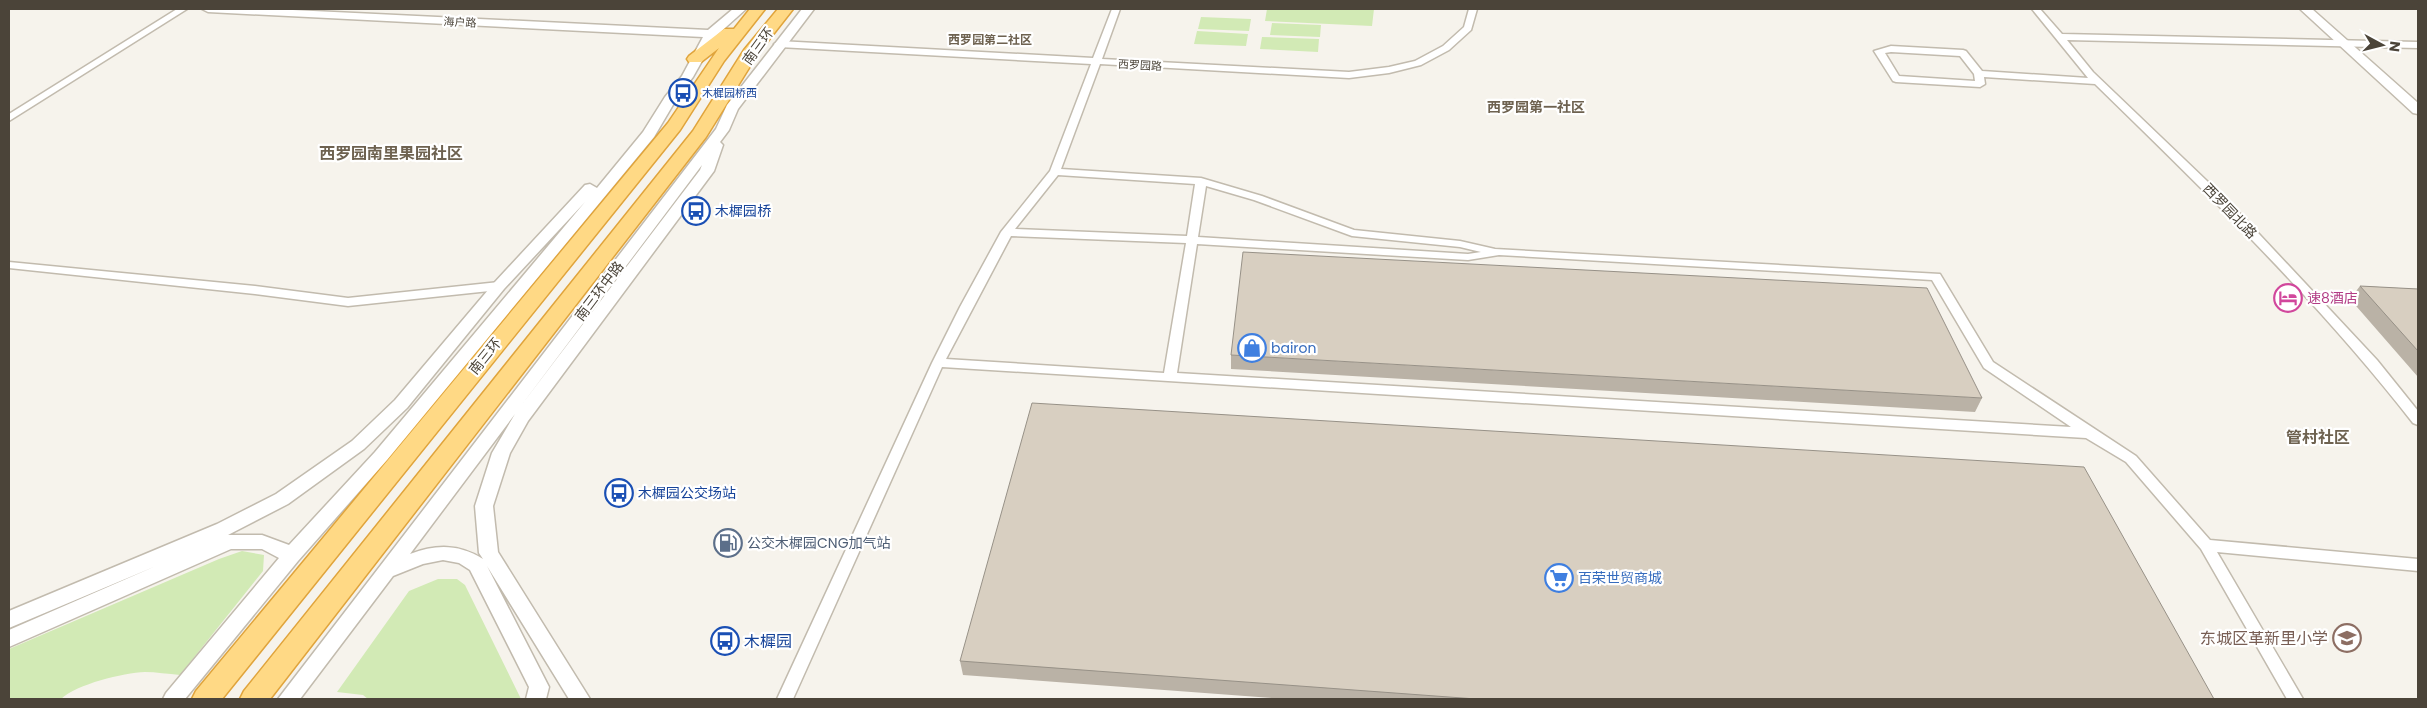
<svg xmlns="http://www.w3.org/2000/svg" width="2427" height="708" font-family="Poppins,'Noto Sans SC',sans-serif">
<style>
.green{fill:#d2eab5}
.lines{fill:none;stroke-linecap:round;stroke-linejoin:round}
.minor-casing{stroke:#c2bbae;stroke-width:3}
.tertiary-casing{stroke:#c2bbae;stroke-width:3}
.trunk-casing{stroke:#e0a43c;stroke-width:3}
.minor{fill:#fff;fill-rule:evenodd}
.tertiary{fill:#fff;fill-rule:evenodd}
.trunk{fill:#ffd985;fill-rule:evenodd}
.wall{fill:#bab2a6}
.building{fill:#d8cfc1;stroke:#979187}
.labels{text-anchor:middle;stroke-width:4.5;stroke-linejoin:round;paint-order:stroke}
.far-street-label{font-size:11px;fill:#4b4439;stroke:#fff}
.far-transit-label{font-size:11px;fill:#164399;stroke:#fff;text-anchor:start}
.far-neighbourhood-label{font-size:12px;font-weight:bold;fill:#6e6250;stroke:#fff}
.street-label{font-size:14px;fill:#4b4439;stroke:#fff}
.far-quarter-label{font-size:14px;font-weight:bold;fill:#6e6250;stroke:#fff}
.transit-label{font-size:14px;fill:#164399;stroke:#fff;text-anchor:start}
.hotel-label{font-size:14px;fill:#b23c85;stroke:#fff;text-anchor:start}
.shop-label{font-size:14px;fill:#366cbe;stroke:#fff;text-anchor:start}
.service-label{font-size:14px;fill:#4e5e75;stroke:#fff;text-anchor:start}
.quarter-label{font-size:16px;font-weight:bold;fill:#6e6250;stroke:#fff}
.near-education-label{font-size:16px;fill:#785e54;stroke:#fff;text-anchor:end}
.near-transit-label{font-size:16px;fill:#164399;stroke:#fff;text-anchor:start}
</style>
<rect width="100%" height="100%" fill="#f6f3ec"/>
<path class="green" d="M 1267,9 L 1374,9 L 1372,26 L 1265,21 Z
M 1201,17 L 1251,19 L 1249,31 L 1198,29 Z
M 1272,23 L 1321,25 L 1320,37 L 1270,35 Z
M 1197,31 L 1248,34 L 1246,46 L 1194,44 Z
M 1262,37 L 1319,39 L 1318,52 L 1260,49 Z
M 242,551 L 264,555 L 263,571 L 180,675 C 168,674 156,672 145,672 C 123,673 77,684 61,699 L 9,699 L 9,649 L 219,559 Z
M 438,579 L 457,579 L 465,585 L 521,699 L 368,699 L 363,695 L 337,692 L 409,591 Z"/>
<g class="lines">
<defs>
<path id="minor" d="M 177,9 L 187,9 L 9,121 L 9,114 Z
M 1112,9 L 1120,9 L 1102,59 L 1349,72 L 1389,67 L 1415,61 L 1443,46 L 1464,27 L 1469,9 L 1477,9 L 1471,30 L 1449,50 L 1421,65 L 1389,73 L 1349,78 L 1100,64 L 1061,169 L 1201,178 L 1262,196 L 1354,230 L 1460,241 L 1495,249 L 1940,274 L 1993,362 L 2136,456 L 2210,540 L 2418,559 L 2418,571 L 2217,552 L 2303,699 L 2287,699 L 2201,549 L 2126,462 L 2086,438 L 942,367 L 793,699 L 777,699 L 932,363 L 960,307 L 1001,232 L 1050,171 L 1091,64 L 779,47 L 774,44 L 779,41 L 1093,58 ZM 1058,175 L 1195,184 L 1187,236 L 1015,229 ZM 1206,186 L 1254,200 L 1352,236 L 1460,247 L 1481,252 L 1468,254 L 1198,237 ZM 1011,236 L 1186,243 L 1164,373 L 946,359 ZM 1197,244 L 1468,260 L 1499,255 L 1932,280 L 1984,368 L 2071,427 L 1177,373 Z
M 2032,9 L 2040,9 L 2062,34 L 2418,42 L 2418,48 L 2067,40 L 2093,72 L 2230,203 L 2377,360 L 2418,411 L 2418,425 L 2413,423 C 2318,301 2206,192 2095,84 L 1984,77 L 1985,84 L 1980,87 L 1896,82 L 1893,81 L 1874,51 L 1891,46 L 1963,50 L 1966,51 L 1982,71 L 2088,78 ZM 1891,52 L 1960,56 L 1974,74 L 1975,81 L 1899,76 L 1885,53 Z
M 9,262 L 255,286 L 348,298 L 499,282 L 505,286 L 499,290 L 348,306 L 255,294 L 9,268 Z"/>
<path id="tertiary" d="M 202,9 L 272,9 L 708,30 L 733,9 L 746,9 L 716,36 L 693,77 L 677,98 L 654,137 L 387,460 L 298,561 L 185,699 L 163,699 L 166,693 L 279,558 L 262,549 L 231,549 L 9,647 L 9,630 L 156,566 L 9,628 L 9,611 L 217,524 L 276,494 L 352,441 L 395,400 L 494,283 L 585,185 L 590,184 L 597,188 L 643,132 L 665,97 L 682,76 L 703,37 L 208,12 ZM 585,202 L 375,452 L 289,545 L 262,535 L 228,535 L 288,504 L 364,449 L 407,408 L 504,289 Z
M 802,9 L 814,9 L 738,109 L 729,130 L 720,142 L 723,145 L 714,171 L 528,421 L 510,453 L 493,506 L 498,552 L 590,699 L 569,699 L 487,566 L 549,687 L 546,699 L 526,699 L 529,687 L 470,570 L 459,563 L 443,560 L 423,564 L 393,576 L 300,699 L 278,699 L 716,129 L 727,105 ZM 702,165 L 700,170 L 520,407 ZM 515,414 L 492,453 L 475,506 L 479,553 L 483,559 C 459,544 436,544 410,554 Z
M 2300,9 L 2312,9 L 2418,103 L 2418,114 L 2413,113 Z"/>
<path id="trunk" d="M 750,9 L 765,9 L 724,61 L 680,130 L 222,699 L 192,699 L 196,691 L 668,123 L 719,48 L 701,62 L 689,62 L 687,59 L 689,56 L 724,29 L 734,29 Z
M 778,9 L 793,9 L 757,55 L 706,137 L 270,699 L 240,699 L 244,691 L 693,131 L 744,50 Z"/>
</defs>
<use href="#minor" class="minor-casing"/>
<use href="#tertiary" class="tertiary-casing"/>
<use href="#trunk" class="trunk-casing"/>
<use href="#minor" class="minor"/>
<use href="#tertiary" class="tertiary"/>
<use href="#trunk" class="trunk"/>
</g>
<path class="wall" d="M 2360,286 L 2418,289 L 2418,377 L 2350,299 Z
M 1231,355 L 1982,398 L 1975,412 L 1231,369 Z
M 960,661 L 2214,699 L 1284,699 L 963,675 Z"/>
<path class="building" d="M 1243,252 L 1927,288 L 1982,398 L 1231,355 Z
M 2360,286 L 2418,289 L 2418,351 Z
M 1032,403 L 2084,467 L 2214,699 L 1476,699 L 960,661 Z"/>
<defs>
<symbol id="bus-ring" viewBox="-11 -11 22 22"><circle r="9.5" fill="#fff" stroke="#1a4fb4" stroke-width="1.5"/><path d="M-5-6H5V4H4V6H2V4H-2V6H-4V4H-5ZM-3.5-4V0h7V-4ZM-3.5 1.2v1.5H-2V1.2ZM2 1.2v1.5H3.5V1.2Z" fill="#1a4fb4"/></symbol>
<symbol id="hotel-ring" viewBox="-11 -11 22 22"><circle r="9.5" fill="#fff" stroke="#d1479c" stroke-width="1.5"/><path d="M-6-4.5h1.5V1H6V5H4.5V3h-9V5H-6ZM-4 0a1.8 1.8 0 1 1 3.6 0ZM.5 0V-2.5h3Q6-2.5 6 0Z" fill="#d1479c"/></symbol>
<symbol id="shop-ring" viewBox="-11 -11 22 22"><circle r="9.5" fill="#fff" stroke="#3f7fe0" stroke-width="1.5"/><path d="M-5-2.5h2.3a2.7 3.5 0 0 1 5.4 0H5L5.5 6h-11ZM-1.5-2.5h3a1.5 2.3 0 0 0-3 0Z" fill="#3f7fe0"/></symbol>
<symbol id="fuel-ring" viewBox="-11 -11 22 22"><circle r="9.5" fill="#fff" stroke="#5c6f8a" stroke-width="1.5"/><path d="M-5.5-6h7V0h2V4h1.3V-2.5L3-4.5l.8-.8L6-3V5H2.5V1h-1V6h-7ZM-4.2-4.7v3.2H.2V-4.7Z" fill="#5c6f8a"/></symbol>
<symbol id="supermarket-ring" viewBox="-11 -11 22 22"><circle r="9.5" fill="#fff" stroke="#3f7fe0" stroke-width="1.5"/><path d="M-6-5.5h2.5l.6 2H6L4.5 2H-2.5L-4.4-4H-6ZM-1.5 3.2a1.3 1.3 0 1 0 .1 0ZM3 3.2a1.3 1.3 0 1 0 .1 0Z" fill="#3f7fe0"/></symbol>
<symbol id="school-ring" viewBox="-11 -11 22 22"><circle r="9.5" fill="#fff" stroke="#8d6e63" stroke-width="1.5"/><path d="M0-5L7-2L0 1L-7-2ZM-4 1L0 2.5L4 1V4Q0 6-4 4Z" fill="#8d6e63"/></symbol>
</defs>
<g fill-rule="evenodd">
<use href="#bus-ring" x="667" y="77" width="32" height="32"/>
<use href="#bus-ring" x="680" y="195" width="32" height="32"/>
<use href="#hotel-ring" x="2272" y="282" width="32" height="32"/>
<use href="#shop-ring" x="1236" y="332" width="32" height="32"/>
<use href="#bus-ring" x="603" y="477" width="32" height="32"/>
<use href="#fuel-ring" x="712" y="527" width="32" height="32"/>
<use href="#supermarket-ring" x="1543" y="562" width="32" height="32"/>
<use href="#school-ring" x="2331" y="622" width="32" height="32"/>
<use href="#bus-ring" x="709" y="625" width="32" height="32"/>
</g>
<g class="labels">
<g class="far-street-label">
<text transform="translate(460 22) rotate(3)" y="4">海户路</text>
<text transform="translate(1140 65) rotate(3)" y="4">西罗园路</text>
</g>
<g class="far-transit-label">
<text x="702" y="97">木樨园桥西</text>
</g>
<g class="far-neighbourhood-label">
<text x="990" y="44">西罗园第二社区</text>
</g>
<g class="street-label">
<text transform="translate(758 46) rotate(-54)" y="5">南三环</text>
<text transform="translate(2230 211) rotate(46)" y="5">西罗园北路</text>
<text transform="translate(599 291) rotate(-53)" y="5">南三环中路</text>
<text transform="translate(485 356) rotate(-51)" y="5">南三环</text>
</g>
<g class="far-quarter-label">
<text x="1536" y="112">西罗园第一社区</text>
</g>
<g class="transit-label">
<text x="715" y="216">木樨园桥</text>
<text x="638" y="498">木樨园公交场站</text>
</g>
<g class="hotel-label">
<text x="2307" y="303">速8酒店</text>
</g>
<g class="shop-label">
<text x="1271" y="353">bairon</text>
<text x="1578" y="583">百荣世贸商城</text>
</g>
<g class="service-label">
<text x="747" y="548">公交木樨园CNG加气站</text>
</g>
<g class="quarter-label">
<text x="391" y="159">西罗园南里果园社区</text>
<text x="2318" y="443">管村社区</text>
</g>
<g class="near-education-label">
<text x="2328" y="644">东城区革新里小学</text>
</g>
<g class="near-transit-label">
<text x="744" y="647">木樨园</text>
</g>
</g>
<rect width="2427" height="708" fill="none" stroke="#4b4439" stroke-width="20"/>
<g transform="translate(2382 45) rotate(97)" stroke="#ffffff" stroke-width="4" paint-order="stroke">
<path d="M0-4L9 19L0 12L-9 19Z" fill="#4b4439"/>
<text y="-8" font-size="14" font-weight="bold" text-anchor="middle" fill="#4b4439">N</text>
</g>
</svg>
